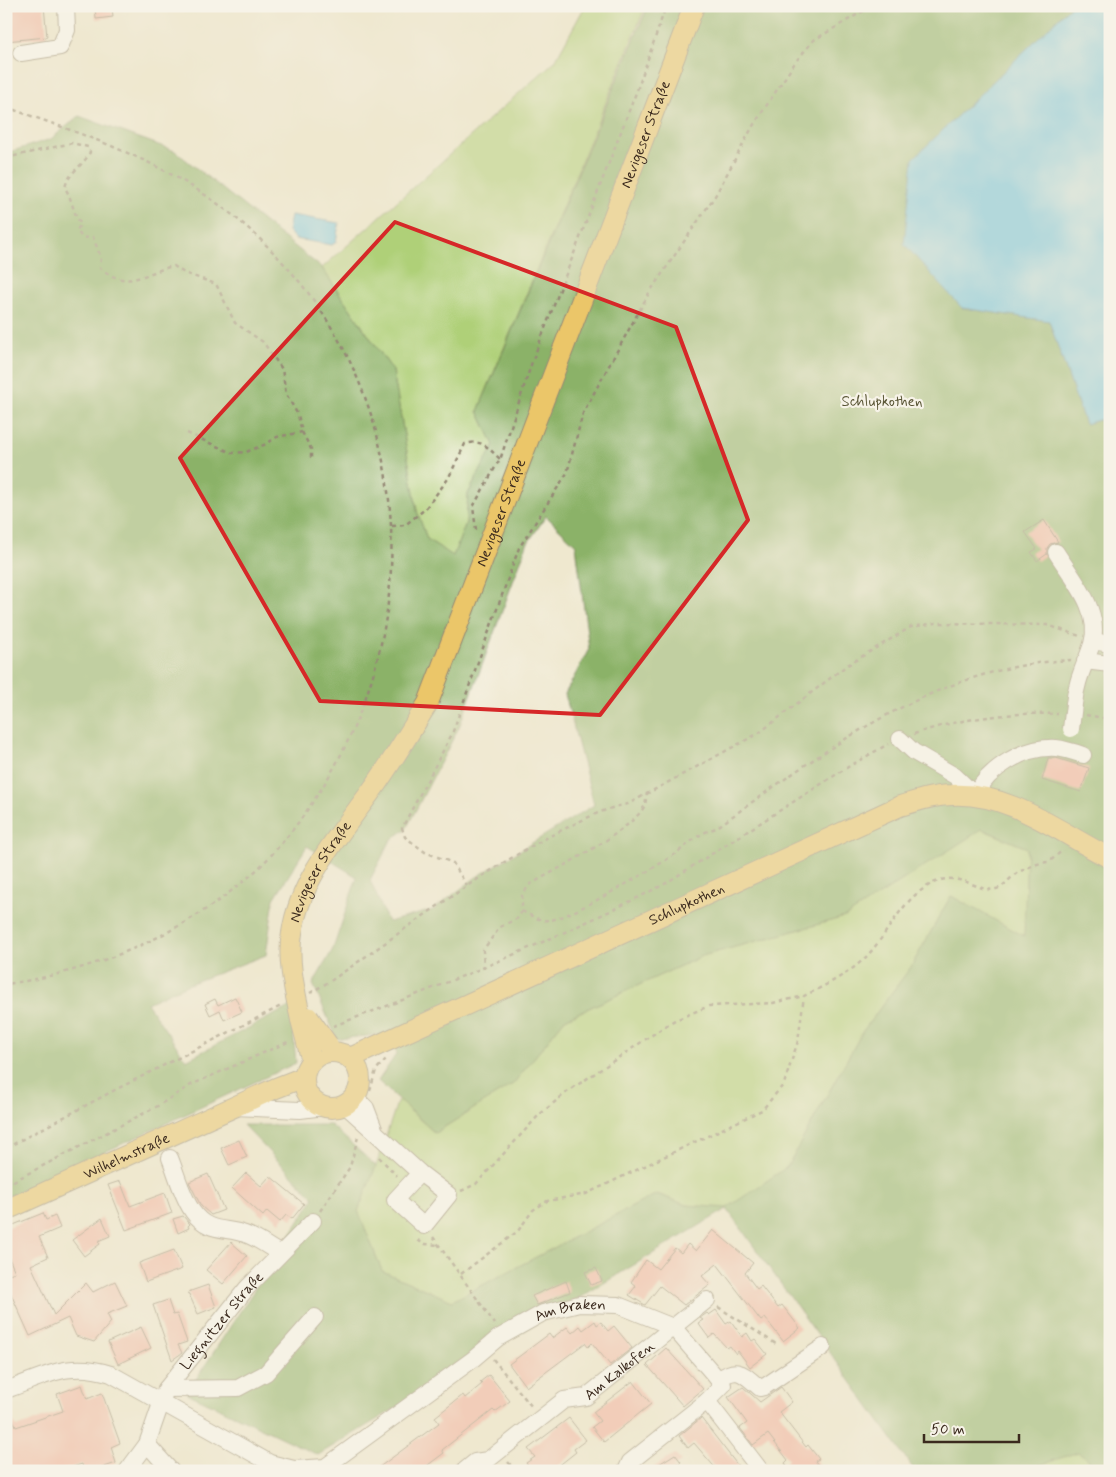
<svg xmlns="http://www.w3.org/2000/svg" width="1116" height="1477" font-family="Mynerve,sans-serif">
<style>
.green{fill:#afd078;stroke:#757d4b}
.forest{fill:#8bb268;stroke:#636e43;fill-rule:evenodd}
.water{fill:#6ac5e8;stroke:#527883}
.building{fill:#f5ae9e}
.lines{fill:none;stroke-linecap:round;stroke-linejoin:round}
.minor-casing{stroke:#958976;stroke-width:18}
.major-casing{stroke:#958976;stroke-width:22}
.path{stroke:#958976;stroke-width:2.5;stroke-dasharray:4 4;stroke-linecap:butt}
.minor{stroke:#fff;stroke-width:16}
.major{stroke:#ebc669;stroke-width:20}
.minor-bridge-casing{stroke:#958976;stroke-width:18;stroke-linecap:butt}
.major-bridge-casing{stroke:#958976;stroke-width:22;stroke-linecap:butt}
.minor-bridge{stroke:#fff;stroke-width:16}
.major-bridge{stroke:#ebc669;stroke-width:20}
.marked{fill:none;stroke:#d62828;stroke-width:4;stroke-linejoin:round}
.labels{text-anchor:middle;stroke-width:4.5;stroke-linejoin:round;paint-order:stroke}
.street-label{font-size:15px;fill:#3b2a1e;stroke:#f7f3e8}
.park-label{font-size:15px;fill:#585434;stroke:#f7f3e8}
</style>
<rect width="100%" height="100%" fill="#f7f3e8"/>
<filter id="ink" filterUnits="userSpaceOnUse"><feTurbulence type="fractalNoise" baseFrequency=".02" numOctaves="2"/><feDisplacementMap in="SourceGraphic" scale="10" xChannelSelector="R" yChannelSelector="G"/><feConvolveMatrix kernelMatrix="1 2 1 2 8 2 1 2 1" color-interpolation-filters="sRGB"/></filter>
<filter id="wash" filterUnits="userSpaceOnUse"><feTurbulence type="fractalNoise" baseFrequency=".0096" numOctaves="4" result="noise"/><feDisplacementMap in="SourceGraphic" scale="20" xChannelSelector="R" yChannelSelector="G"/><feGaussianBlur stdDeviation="1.12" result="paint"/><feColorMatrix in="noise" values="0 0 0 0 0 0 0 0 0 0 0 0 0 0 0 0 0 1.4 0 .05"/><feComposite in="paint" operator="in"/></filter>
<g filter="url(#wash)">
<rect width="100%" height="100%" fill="#efe8cf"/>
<path class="green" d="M 585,6 L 646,6 L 478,411 L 494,445 L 468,494 L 466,523 L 453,557 L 427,539 L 417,511 L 393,371 L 322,268 L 555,61 Z
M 981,829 L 1027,848 L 1025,937 L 951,896 L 911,967 L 863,1031 L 787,1167 L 727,1209 L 686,1205 L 657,1194 L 452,1301 L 382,1271 L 358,1211 L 376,1166 L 398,1100 L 435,1133 L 513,1084 L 565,1019 L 702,956 L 845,917 Z
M 1078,1451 L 1103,1471 L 1023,1471 Z"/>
<path class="forest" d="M 648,6 L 1071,6 L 913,159 L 962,308 L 1049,321 L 1085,424 L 1110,417 L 1110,1471 L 1103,1471 L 1078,1452 L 1023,1471 L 915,1471 L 727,1209 L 318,1455 L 187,1393 L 314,1198 L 243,1125 L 331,1125 L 376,1166 L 358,1211 L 382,1271 L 452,1301 L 657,1194 L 686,1205 L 727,1208 L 787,1167 L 863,1031 L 911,967 L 951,896 L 1024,936 L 1027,848 L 982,829 L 845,917 L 702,956 L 565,1019 L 513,1084 L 435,1133 L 378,1081 L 397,1053 L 377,1035 L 337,1039 L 313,984 L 333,949 L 357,877 L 307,846 L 274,899 L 266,955 L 184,986 L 147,1003 L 186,1060 L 291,1006 L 296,1063 L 6,1198 L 6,153 L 51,139 L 79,116 L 175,151 L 322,268 L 393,371 L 417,511 L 427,539 L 453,556 L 466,523 L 468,494 L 494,445 L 478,411 ZM 546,516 L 576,545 L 589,649 L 565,694 L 594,805 L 475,878 L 433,910 L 388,922 L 370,880 L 391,840 L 406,829 L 459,727 L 527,544 Z"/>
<path class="water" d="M 1071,6 L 1110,6 L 1110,417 L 1085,424 L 1049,321 L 962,308 L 904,244 L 913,159 Z
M 291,215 L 339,223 L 336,242 L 332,245 L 295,239 L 288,231 Z"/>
<g id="blocks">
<path class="building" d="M 6,6 L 44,6 L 47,37 L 6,41 Z
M 95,6 L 112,6 L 113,17 L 96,19 Z
M 1044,520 L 1058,542 L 1050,544 L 1047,548 L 1047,554 L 1037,561 L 1031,552 L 1037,549 L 1025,532 Z
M 1048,758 L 1056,758 L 1089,768 L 1081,792 L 1042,780 Z
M 235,997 L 242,1012 L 224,1020 L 220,1010 L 210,1015 L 205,1004 L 215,999 L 218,1005 Z
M 239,1140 L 247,1157 L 229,1165 L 221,1148 Z
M 246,1173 L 261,1186 L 270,1176 L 304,1204 L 292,1219 L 286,1215 L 280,1222 L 267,1211 L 263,1216 L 232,1188 Z
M 208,1174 L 224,1210 L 211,1215 L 201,1206 L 189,1182 Z
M 120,1181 L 130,1206 L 165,1193 L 172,1213 L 126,1230 L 108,1185 Z
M 43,1213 L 46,1220 L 55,1216 L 60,1228 L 39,1237 L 48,1257 L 31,1265 L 54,1315 L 86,1283 L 93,1292 L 115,1281 L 127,1306 L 107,1314 L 111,1322 L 94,1342 L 76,1336 L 68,1318 L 30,1336 L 6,1283 L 6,1275 L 15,1272 L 6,1251 L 6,1228 Z
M 183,1216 L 190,1224 L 188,1226 L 189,1228 L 178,1233 L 173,1219 Z
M 102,1218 L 110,1236 L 98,1241 L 100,1244 L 84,1256 L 72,1240 Z
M 713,1230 L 753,1263 L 745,1273 L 757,1289 L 761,1286 L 778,1308 L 782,1305 L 800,1328 L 783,1341 L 765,1318 L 761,1321 L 717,1264 L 702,1276 L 710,1285 L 684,1305 L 660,1286 L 645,1305 L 629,1295 L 636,1286 L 631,1282 L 646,1260 L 658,1269 L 675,1248 L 681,1253 L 688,1244 L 696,1251 Z
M 231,1242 L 247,1256 L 223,1284 L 206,1270 Z
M 174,1250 L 182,1269 L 146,1282 L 139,1263 Z
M 596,1268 L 602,1281 L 591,1285 L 585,1272 Z
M 566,1281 L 570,1292 L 537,1305 L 532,1296 Z
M 208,1285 L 216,1307 L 198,1314 L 188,1292 Z
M 168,1300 L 173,1315 L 177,1314 L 187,1342 L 178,1345 L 182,1353 L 172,1360 L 153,1305 Z
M 716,1310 L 726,1324 L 731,1321 L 742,1337 L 747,1333 L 752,1341 L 755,1339 L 767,1354 L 750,1367 L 738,1351 L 736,1354 L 730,1346 L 727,1348 L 714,1334 L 709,1338 L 698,1323 L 703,1320 L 700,1318 L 707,1313 L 709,1315 Z
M 595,1321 L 597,1325 L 601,1322 L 608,1331 L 614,1326 L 632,1348 L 610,1365 L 592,1343 L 588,1347 L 585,1343 L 526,1387 L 509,1364 L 549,1334 L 552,1338 L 567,1327 L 572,1333 L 580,1326 L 583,1330 Z
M 141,1327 L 151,1348 L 118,1364 L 108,1342 Z
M 666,1348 L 703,1389 L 683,1406 L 647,1365 Z
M 489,1375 L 510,1401 L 495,1412 L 493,1410 L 442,1450 L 444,1453 L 420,1471 L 374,1471 L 439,1423 L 435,1417 L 463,1395 L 465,1398 L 482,1384 L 480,1382 Z
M 633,1381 L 651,1404 L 604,1442 L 592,1427 L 600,1421 L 593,1412 Z
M 82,1385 L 87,1399 L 102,1393 L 120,1443 L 111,1447 L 116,1463 L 93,1471 L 84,1471 L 82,1464 L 61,1471 L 6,1471 L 6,1402 L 16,1427 L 63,1411 L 57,1394 Z
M 743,1387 L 760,1402 L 781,1387 L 792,1402 L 779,1412 L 806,1447 L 808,1445 L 819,1459 L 815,1461 L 823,1471 L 790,1471 L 785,1463 L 788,1460 L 768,1434 L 753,1445 L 740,1428 L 747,1423 L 728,1397 Z
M 569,1418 L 586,1440 L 574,1449 L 576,1452 L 552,1471 L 532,1471 L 526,1463 L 535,1457 L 528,1449 Z
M 701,1418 L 721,1444 L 742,1471 L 718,1471 L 694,1443 L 688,1448 L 679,1436 Z
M 675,1454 L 681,1462 L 673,1467 L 676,1471 L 648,1471 Z"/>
</g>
</g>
<g filter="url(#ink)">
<use href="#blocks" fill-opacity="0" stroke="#958976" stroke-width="1"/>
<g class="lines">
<defs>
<g id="minor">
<path d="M 21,53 L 60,47 L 67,30 L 66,6"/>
<path d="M 1056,552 C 1072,578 1102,611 1092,644 C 1085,665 1076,681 1074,704"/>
<path d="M 1093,641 L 1110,644"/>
<path d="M 1085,661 L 1110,664"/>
<path d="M 900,739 L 914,752 L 955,776 L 975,795 C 989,768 1024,746 1056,748 C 1065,749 1074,752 1083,755"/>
<path d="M 355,1097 L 366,1108 L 374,1129"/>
<path d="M 345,1105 L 420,1173 L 449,1195 L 424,1226 L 395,1200 L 420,1173"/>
<path d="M 234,1107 L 300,1110 L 324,1107"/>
<path d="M 170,1158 C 177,1175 182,1197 193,1212 C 208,1233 225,1227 245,1234 C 257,1238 269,1247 279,1253"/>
<path d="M 718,1380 C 738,1365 743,1374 760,1388 L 764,1387 L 823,1347"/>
<path d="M 166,1389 L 238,1388 L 266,1373 L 315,1317"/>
<path id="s1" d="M 6,1390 C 46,1376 68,1360 111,1374 L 270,1463 L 294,1469 L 325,1467 L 472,1360 L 498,1338 L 543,1313 L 579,1304 L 618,1305 L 673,1327 L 723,1385 L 707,1401 L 761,1471"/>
<path d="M 147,1444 L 171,1471"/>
<path id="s2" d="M 127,1471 L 147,1444 L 166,1389 L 247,1288 L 313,1221"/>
<path id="s3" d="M 464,1471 L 475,1462 L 488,1460 L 564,1400 L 586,1397 L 707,1300"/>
<path d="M 626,1471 L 630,1462 L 707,1401"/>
</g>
<g id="major">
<path id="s4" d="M 301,1020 C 295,992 287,961 292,933 C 300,876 345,829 377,783 C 395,757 411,730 428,703 L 694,6"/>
<circle cx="332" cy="1080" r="28"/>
<path id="s5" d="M 350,1058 L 900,806 C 917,801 934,795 952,795 C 1010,792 1060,833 1110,858"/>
<path id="s6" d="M 6,1210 L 276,1088 L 304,1077"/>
</g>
</defs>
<use href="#minor" class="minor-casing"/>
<use href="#major" class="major-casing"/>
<path class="path" d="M 6,107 C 118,147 204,174 286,266 C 417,412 424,632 318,794 C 298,825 273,857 244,881 C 176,937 93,972 6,984
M 6,158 L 72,143 L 88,147 L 90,152 C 84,166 68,172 65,188 C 73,200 72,212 81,224 L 77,230 L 82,238 L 93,237 L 101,258 L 100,268 C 130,292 143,272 174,266 L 184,273 L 216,284 L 235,323 L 263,342 L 282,369 L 286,394 L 298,415 L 302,432 L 311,449 L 311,460
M 187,433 L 232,453 L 246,452 L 266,444 L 277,437 L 302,432
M 392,526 L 405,525 L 425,509 L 448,479 L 465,444 C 483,439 487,447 500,459
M 476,530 L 473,507 L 501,457 L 532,362 L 639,85 L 666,6
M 1086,715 L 1110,719
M 914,734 C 962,718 1008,712 1058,714
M 467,886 L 453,863 L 425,852 L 405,837 L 402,828 L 452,734 L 519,548 L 567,473 L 583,413 L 649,293 L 715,196 L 753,126 L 796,61 L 814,40 L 872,6
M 522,911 C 530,915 541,922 550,920 C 571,918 658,866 678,852 C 691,842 699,833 716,828 C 824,751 934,666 1071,660
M 484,969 L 483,950 L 500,927 L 518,918 L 522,911 L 522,896 L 529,885 C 555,870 634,830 645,805 C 646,801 646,797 647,793
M 310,993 L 332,980 C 405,930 476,875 554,834 C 579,822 601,809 628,804 L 759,733 L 846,666 L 911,627 L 936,623 L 1047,625 L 1080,636
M 333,1026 C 446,985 556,939 663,885 L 848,767 L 888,744
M 370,1091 L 376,1070 L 386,1059
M 6,1148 L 111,1092 L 283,1005
M 379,1157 L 397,1176
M 6,1185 L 156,1107 L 191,1085 L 290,1041
M 461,1191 L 476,1184 L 539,1115 L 567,1092 L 673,1021 L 709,1006 L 773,1003 L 804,996
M 320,1211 L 350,1167 L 358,1137
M 433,1237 L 495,1324
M 418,1240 L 423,1244 L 440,1245
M 461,1274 L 518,1231 L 533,1210 L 547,1201 L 586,1194 L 762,1110 L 784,1084 L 798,1041 L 804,996 C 826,985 847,975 865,958 C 890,933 902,895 938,881 C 961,872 982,894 996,889 C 1006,886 1009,878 1017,873 C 1026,868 1039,862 1049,862 L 1063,850
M 718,1307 L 776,1344
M 493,1359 L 532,1407
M 508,1462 L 516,1471"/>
<use href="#minor" class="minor"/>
<use href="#major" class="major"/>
<defs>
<path id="minor-bridge" d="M 1071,729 L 1074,704"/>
<path id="major-bridge" d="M 308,1017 L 328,1045
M 301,1020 L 310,1054"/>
</defs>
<use href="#minor-bridge" class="minor-bridge-casing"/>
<use href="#major-bridge" class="major-bridge-casing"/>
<use href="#minor-bridge" class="minor-bridge"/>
<use href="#major-bridge" class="major-bridge"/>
</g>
</g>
<path d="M0 0H1116V1477H0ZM 395,222 L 676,327 L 748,520 L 600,715 L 320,701 L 180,458 Z" fill="#efe8cf" fill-opacity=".55" fill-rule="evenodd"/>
<path class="marked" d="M 395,222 L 676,327 L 748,520 L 600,715 L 320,701 L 180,458 Z"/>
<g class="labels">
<g class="street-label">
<text dy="5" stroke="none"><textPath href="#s4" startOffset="966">Nevigeser Straße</textPath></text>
<text dy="5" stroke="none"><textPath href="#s4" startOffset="561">Nevigeser Straße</textPath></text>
<text dy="5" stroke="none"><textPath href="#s4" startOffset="156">Nevigeser Straße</textPath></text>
<text dy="5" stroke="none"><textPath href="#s5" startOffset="370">Schlupkothen</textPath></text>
<text dy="5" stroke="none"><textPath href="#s6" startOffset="132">Wilhelmstraße</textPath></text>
<text dy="5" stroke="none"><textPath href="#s1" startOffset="642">Am Braken</textPath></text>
<text dy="5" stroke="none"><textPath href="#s2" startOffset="180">Liegnitzer Straße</textPath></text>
<text dy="5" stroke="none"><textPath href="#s3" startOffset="189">Am Kalkofen</textPath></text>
</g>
<g class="park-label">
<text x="882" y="406">Schlupkothen</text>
</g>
</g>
<rect width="1116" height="1477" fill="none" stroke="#f7f3e8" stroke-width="25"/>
<path d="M924 1434v8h95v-8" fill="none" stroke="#3b2a1e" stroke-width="2.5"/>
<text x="931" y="1434" font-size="15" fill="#3b2a1e" stroke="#f7f3e8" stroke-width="4" paint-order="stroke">50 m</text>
</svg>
